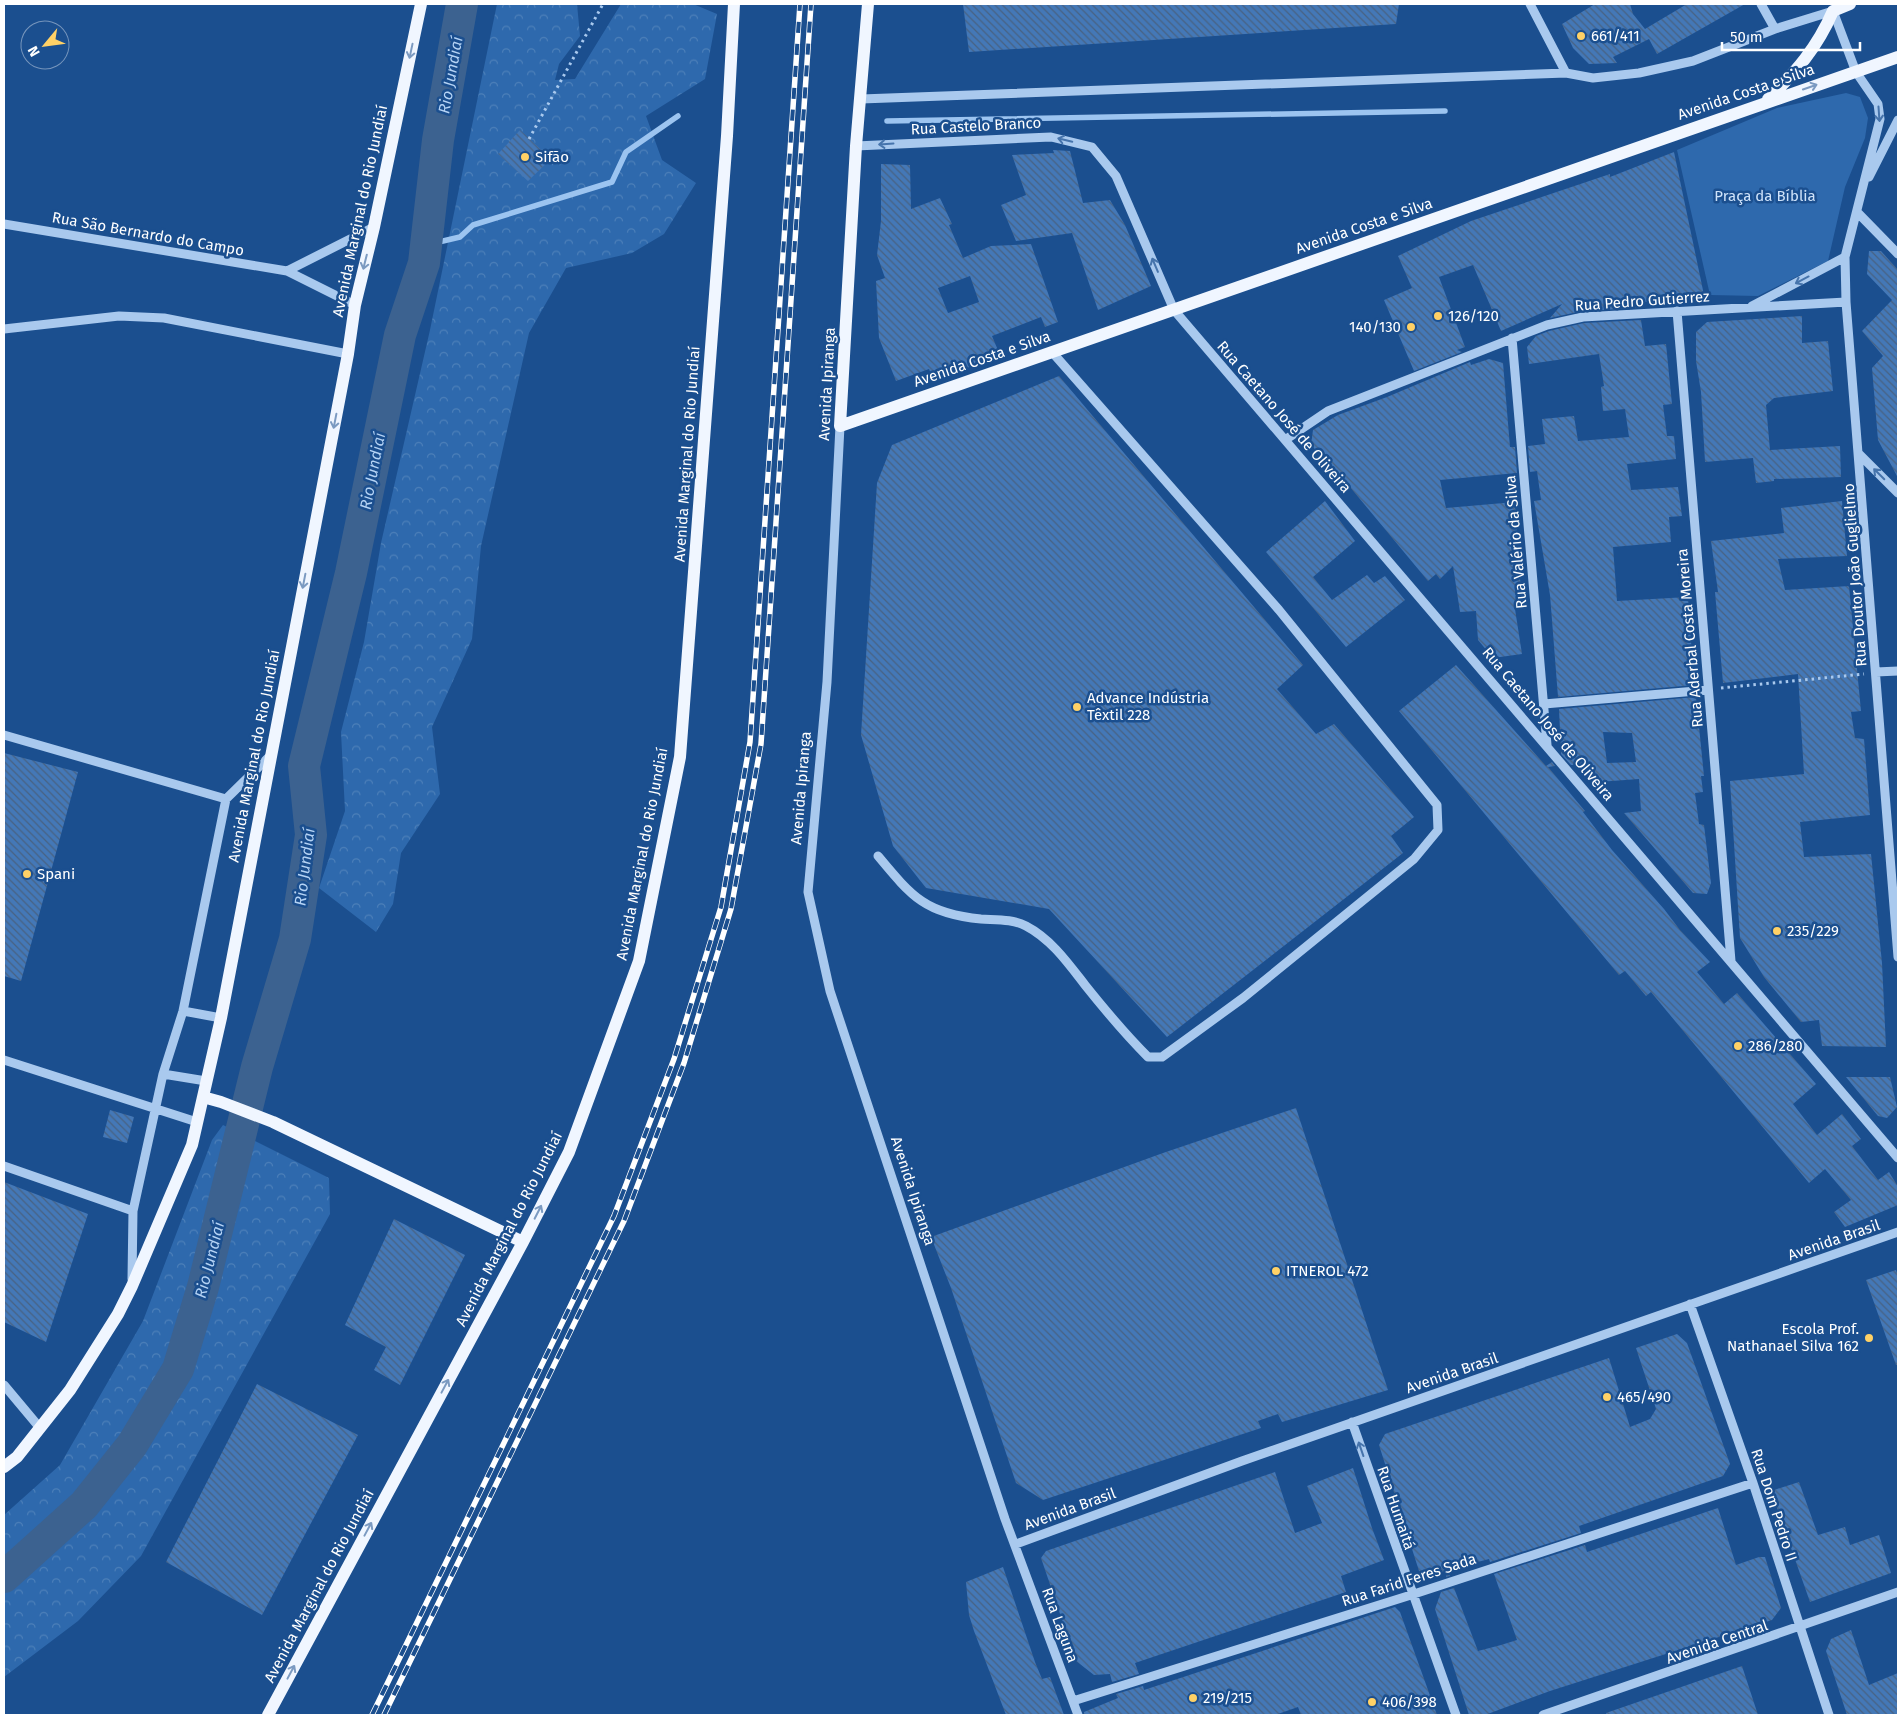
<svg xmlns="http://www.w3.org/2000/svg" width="1902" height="1719" font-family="'Fira Sans',sans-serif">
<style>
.green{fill:#2e69ad}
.forest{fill:url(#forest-crowns)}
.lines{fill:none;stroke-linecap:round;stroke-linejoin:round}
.stream{stroke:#9cc4f0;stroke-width:5.5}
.river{stroke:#3c6290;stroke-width:32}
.building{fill:url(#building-back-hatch);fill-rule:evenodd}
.path{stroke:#a9c9ee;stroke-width:3;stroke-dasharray:2.5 4;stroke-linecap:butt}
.minor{stroke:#a9c9ee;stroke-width:9}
.major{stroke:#f0f6ff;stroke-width:12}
.rail-casing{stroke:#fff;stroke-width:5.5}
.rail{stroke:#1b4f8f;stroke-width:4;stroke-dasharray:11;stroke-linecap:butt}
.oneway{stroke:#7b9ac1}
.oneway2{stroke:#4674ac}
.poi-dot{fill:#ffd166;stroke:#1b4f8f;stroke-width:2}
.labels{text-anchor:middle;stroke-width:5;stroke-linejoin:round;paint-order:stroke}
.poi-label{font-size:15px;fill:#fff;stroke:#1b4f8f;text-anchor:start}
.street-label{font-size:15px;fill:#fff;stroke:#1b4f8f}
.park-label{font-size:15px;fill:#cfe3fa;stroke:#1b4f8f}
.water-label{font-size:16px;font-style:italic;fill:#b5d3f5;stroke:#1b4f8f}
</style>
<defs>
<pattern id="forest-crowns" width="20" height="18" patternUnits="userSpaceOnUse" patternTransform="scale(1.25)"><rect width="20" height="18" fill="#2e69ad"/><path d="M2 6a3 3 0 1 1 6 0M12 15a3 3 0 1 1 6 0" fill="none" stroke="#4d80b9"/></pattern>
<pattern id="building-back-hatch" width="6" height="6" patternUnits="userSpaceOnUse" patternTransform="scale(1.25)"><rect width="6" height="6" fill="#4478b7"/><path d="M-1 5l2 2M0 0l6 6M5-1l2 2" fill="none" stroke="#486282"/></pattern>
</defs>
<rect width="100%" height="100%" fill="#1b4f8f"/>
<path class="green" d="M 1846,93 L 1860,97 L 1868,118 L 1865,138 L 1845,187 L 1828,261 L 1758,296 L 1710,295 L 1677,150 L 1777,108 Z"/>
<path class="forest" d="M 497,4 L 577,4 L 580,36 L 559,64 L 555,80 L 575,79 L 621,4 L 693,4 L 717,14 L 705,79 L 646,116 L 662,160 L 696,183 L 664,234 L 632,253 L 566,268 L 529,333 L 481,546 L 472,639 L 432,727 L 440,794 L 401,853 L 393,904 L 376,932 L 319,888 L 345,811 L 341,732 L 364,642 L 381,543 L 430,330 Z
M 223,1125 L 329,1178 L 330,1214 L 141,1556 L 78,1621 L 4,1677 L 4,1515 L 60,1465 L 143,1321 L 212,1140 Z"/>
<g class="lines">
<path class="stream" d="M 887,121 L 1445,111
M 426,245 L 460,237 L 473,225 L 612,182 L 626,152 L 678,116"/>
<path class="river" d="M 4,1577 L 84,1505 L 132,1445 L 178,1369 L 203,1287 L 257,1067 L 295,939 L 311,835 L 304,766 L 351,573 L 400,335 L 424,263 L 438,140 L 462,4"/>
</g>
<path class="building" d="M 963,4 L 1399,4 L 1396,24 L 969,52 Z
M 1595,4 L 1630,4 L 1633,14 L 1645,29 L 1687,4 L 1745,4 L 1657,54 L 1649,39 L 1613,57 L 1617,63 L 1589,64 L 1573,48 L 1562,24 Z
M 520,130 L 551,159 L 528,181 L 498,154 Z
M 1053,150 L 1070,151 L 1083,203 L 1110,200 L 1125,225 L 1151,286 L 1098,310 L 1072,233 L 1016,241 L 1001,205 L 1026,195 L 1012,155 L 1054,153 Z
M 1674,152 L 1704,295 L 1679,296 L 1679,298 L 1638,303 L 1639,308 L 1582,311 L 1550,318 L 1562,304 L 1501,331 L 1473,265 L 1439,277 L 1465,347 L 1457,350 L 1462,352 L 1414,371 L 1384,300 L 1412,288 L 1398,256 L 1471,221 L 1610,174 L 1610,177 Z
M 881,164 L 910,165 L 911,209 L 940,198 L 952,224 L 949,225 L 963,258 L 991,246 L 1031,244 L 1058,322 L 1045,327 L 1041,317 L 992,336 L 1000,355 L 934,381 L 929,369 L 896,381 L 879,338 L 876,281 L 885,278 L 877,255 L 881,221 ZM 970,276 L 979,302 L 948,313 L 938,288 Z
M 1869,251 L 1881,251 L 1898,270 L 1898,478 L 1878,440 L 1872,368 L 1883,356 L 1862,331 L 1892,300 L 1867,274 Z
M 1802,316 L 1802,343 L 1828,341 L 1833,391 L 1774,398 L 1766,405 L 1770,450 L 1840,446 L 1841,477 L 1774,479 L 1774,481 L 1756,483 L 1753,458 L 1705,462 L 1701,392 L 1696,361 L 1696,332 L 1707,322 Z
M 1641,320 L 1645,346 L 1666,344 L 1672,404 L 1663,405 L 1667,436 L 1674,436 L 1676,459 L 1627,464 L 1631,490 L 1678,487 L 1682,516 L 1669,517 L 1671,542 L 1613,547 L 1617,601 L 1688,597 L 1694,685 L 1558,697 L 1550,595 L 1534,501 L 1541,500 L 1537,471 L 1530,472 L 1528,446 L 1545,444 L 1542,419 L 1574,416 L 1578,441 L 1629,437 L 1625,409 L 1603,411 L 1601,387 L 1604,386 L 1599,354 L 1529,364 L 1527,347 L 1536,336 L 1549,331 L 1584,323 Z
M 1489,359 L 1503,363 L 1510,447 L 1515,447 L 1517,473 L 1440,480 L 1446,508 L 1515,502 L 1522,608 L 1515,609 L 1522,654 L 1493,658 L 1478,640 L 1476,611 L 1460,612 L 1453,566 L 1440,579 L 1436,574 L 1428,581 L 1340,475 L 1336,479 L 1311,444 L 1313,430 L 1338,415 L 1387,397 L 1470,362 L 1471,365 Z
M 1059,376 L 1303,665 L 1277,689 L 1316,734 L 1334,724 L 1414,817 L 1391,836 L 1403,853 L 1167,1037 L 1049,909 L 926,888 L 893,846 L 861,735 L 877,483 L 892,445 Z
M 1325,501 L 1355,541 L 1313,577 L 1332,600 L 1367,575 L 1374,583 L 1385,576 L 1405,600 L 1346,647 L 1266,552 Z
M 1842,501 L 1847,556 L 1778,559 L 1785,590 L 1849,586 L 1861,711 L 1851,712 L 1855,738 L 1864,739 L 1870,815 L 1800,822 L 1804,857 L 1871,854 L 1882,963 L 1886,1047 L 1822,1046 L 1819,1020 L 1801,1022 L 1764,977 L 1740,938 L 1730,781 L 1804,774 L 1798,674 L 1723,683 L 1715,592 L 1718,592 L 1711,541 L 1784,533 L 1781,508 Z
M 1456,665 L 1546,766 L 1552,762 L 1555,766 L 1548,767 L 1585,811 L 1583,812 L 1612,850 L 1664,909 L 1680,930 L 1710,962 L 1697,972 L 1724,1004 L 1737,993 L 1816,1084 L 1793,1104 L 1817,1135 L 1842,1114 L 1861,1139 L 1852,1146 L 1878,1180 L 1889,1172 L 1897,1185 L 1898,1205 L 1845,1227 L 1834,1212 L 1851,1200 L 1825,1169 L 1809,1183 L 1651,992 L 1646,996 L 1625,971 L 1619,975 L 1399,711 Z
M 1696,697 L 1704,776 L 1701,776 L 1703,792 L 1695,793 L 1699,824 L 1704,825 L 1711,883 L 1707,894 L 1693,893 L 1624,813 L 1641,811 L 1639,779 L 1598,782 L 1582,765 L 1571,765 L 1561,754 L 1559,709 ZM 1603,732 L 1632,733 L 1636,762 L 1607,763 Z
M 4,753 L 78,772 L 21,981 L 4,976 Z
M 1846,1077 L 1890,1077 L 1897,1107 L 1887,1118 L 1878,1116 Z
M 1296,1108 L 1388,1390 L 1282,1422 L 1278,1414 L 1258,1421 L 1261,1428 L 1043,1500 L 1016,1483 L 951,1288 L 931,1237 L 1163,1153 Z
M 110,1110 L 134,1117 L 127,1143 L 103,1137 Z
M 4,1182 L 88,1214 L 46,1342 L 4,1322 Z
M 394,1219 L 465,1255 L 400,1385 L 374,1370 L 386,1347 L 345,1325 Z
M 1896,1270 L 1898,1277 L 1898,1365 L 1896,1365 L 1866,1280 Z
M 1677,1334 L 1687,1343 L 1730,1464 L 1723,1476 L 1579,1526 L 1581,1533 L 1490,1562 L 1489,1559 L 1474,1563 L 1448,1572 L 1450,1576 L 1446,1577 L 1448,1570 L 1428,1578 L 1419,1571 L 1379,1445 L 1385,1434 L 1609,1358 L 1630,1427 L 1650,1419 L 1656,1409 L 1636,1348 Z
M 257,1384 L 358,1435 L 262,1615 L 166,1562 Z
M 1353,1468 L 1372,1528 L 1384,1560 L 1341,1576 L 1346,1592 L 1135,1663 L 1139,1674 L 1112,1682 L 1110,1674 L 1094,1675 L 1076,1661 L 1041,1558 L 1046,1551 L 1275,1472 L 1295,1533 L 1322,1523 L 1307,1486 Z
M 1799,1482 L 1818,1535 L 1845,1527 L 1850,1545 L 1879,1535 L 1891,1573 L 1810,1602 L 1771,1491 Z
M 1718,1508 L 1736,1565 L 1759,1557 L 1765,1557 L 1781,1608 L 1772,1620 L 1550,1691 L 1485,1715 L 1469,1715 L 1435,1609 L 1441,1592 L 1454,1588 L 1478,1651 L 1501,1645 L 1517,1640 L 1494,1574 L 1585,1545 L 1587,1552 Z
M 1003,1567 L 1035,1662 L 1042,1679 L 1050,1677 L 1064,1715 L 1006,1715 L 974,1631 L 969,1615 L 966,1582 Z
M 1395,1607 L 1400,1612 L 1437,1715 L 1301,1715 L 1298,1707 L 1275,1715 L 1084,1715 L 1084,1712 L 1118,1698 L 1116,1694 L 1143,1686 L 1144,1690 Z
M 1851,1630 L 1869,1685 L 1898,1673 L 1898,1715 L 1847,1715 L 1826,1651 L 1831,1639 Z
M 1742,1666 L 1758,1715 L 1607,1715 L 1606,1713 Z"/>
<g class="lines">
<path class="path" d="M 529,139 L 603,4
M 1721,688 L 1864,674"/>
<path class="minor" d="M 1530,4 L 1566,73
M 1761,4 L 1775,29
M 861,99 L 1566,73 L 1593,78 L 1639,73 L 1693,61 L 1775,29 L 1833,11 L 1856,72 L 1878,104 L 1880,119 L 1845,257 L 1846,302 L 1898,957
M 856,146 L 1051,137 L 1092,147 L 1116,176 L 1174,310 L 1898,1158
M 1869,177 L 1898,120
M 1857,212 L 1898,254
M 4,224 L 287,271 L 355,305
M 287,271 L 374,227
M 1752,306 L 1845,257
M 1677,311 L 1731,961
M 4,329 L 119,316 L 164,318 L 348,354
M 1512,338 L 1547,745
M 840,426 L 827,682 L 808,892 L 830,991 L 1005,1519 L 1078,1715
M 1285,440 L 1328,411 L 1547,325 L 1583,317 L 1846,302
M 1859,454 L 1898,493
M 1876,672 L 1898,671
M 1544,704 L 1708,690
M 4,735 L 226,799 L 271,755
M 878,856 C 912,897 926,914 981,919 C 996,920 1013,919 1026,926 C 1051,939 1068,963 1085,985 C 1105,1010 1125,1034 1148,1057 L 1162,1057 L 1243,998 L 1414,859 L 1438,830 L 1437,805 L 1279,610 L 1052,352
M 183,1011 L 221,1018
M 4,1060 L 197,1122
M 163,1074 L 206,1081
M 4,1166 L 133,1211 L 132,1279
M 133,1211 L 163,1074 L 183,1011 L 226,799
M 1690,1304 L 1753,1483 L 1829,1715
M 4,1385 L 40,1428
M 1352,1422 L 1456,1715
M 1016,1544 L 1242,1461 L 1898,1232
M 1073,1701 L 1411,1595 L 1753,1483
M 1543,1715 L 1898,1592"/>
<path class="major" d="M 868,4 L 856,146 L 840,426 L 1898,57
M 1768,99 C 1796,72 1817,48 1833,11 L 1850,4
M 203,1097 L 221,1102 L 273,1122 L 523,1242
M 4,1467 L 17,1457 L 70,1390 L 118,1314 L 132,1286 L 192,1145 L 221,1018 L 348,354 L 355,305 L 374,227 L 421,4
M 268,1715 L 523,1242 L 569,1152 L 639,961 L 680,757 L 727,136 L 734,4"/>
<defs>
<path id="rail" d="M 372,1715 L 614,1216 L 674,1059 L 721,907 L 750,742 L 800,4
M 384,1715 L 624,1221 L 684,1063 L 731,909 L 761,744 L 811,4"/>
</defs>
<use href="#rail" class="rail-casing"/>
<use href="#rail" class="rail"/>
</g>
<defs><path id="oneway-shaft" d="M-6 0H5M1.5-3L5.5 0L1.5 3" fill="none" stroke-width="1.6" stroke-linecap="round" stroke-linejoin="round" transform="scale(1.25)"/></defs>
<g class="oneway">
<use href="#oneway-shaft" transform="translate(411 51) rotate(102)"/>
<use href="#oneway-shaft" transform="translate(1810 87) rotate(-19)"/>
<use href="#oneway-shaft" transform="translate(365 262) rotate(104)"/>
<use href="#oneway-shaft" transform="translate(335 421) rotate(101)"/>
<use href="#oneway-shaft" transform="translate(304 581) rotate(101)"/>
<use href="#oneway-shaft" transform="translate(538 1212) rotate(-63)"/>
<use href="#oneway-shaft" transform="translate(445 1386) rotate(-62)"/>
<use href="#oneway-shaft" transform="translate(368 1529) rotate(-62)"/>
<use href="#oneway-shaft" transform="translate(291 1672) rotate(-62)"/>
</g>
<g class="oneway2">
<use href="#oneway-shaft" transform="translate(1879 114) rotate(86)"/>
<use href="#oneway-shaft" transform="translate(1065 140) rotate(-166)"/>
<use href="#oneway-shaft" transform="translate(886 144) rotate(176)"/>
<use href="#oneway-shaft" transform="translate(1155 265) rotate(-113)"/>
<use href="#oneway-shaft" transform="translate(1802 280) rotate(152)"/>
<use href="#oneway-shaft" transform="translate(1879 474) rotate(-135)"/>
<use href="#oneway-shaft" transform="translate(1361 1449) rotate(-109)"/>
</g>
<g class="poi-dot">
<circle cx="1581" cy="36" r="5"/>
<circle cx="525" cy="157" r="5"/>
<circle cx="1438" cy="316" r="5"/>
<circle cx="1411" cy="327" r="5"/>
<circle cx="1077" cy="707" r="5"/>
<circle cx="27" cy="874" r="5"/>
<circle cx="1777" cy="931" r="5"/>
<circle cx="1738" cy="1046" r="5"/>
<circle cx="1276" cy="1271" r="5"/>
<circle cx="1869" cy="1338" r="5"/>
<circle cx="1607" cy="1397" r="5"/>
<circle cx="1193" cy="1698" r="5"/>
<circle cx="1372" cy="1702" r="5"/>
</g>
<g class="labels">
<g class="poi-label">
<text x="1591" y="41">661/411</text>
<text x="535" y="162">Sifão</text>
<text x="1448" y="321">126/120</text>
<text x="1401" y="332" text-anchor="end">140/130</text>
<text x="1087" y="703">Advance Indústria<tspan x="1087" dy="17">Têxtil 228</tspan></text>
<text x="37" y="879">Spani</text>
<text x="1787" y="936">235/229</text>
<text x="1748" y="1051">286/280</text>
<text x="1286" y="1276">ITNEROL 472</text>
<text x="1859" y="1334" text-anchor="end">Escola Prof.<tspan x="1859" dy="17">Nathanael Silva 162</tspan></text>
<text x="1617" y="1402">465/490</text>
<text x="1203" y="1703">219/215</text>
<text x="1382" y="1707">406/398</text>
</g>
<g class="street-label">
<text transform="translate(1746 92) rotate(-19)" y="5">Avenida Costa e Silva</text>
<text transform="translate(976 126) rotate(-3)" y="5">Rua Castelo Branco</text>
<text transform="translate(360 211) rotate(-78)" y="5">Avenida Marginal do Rio Jundiaí</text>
<text transform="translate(1364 226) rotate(-19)" y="5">Avenida Costa e Silva</text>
<text transform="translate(148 234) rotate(10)" y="5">Rua São Bernardo do Campo</text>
<text transform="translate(1642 301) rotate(-4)" y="5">Rua Pedro Gutierrez</text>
<text transform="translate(982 359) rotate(-19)" y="5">Avenida Costa e Silva</text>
<text transform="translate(827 384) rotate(-87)" y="5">Avenida Ipiranga</text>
<text transform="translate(1284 417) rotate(49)" y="5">Rua Caetano José de Oliveira</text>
<text transform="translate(687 454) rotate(-86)" y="5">Avenida Marginal do Rio Jundiaí</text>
<text transform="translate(1516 542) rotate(-95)" y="5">Rua Valério da Silva</text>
<text transform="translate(1855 575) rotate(-94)" y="5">Rua Doutor João Guglielmo</text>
<text transform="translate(1690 638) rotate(-95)" y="5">Rua Aderbal Costa Moreira</text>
<text transform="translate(1548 724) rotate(50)" y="5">Rua Caetano José de Oliveira</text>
<text transform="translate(254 756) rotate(-79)" y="5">Avenida Marginal do Rio Jundiaí</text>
<text transform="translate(801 788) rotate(-85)" y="5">Avenida Ipiranga</text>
<text transform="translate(642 854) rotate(-79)" y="5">Avenida Marginal do Rio Jundiaí</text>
<text transform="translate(913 1191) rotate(72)" y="5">Avenida Ipiranga</text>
<text transform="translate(509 1229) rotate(-63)" y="5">Avenida Marginal do Rio Jundiaí</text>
<text transform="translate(1834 1240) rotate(-19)" y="5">Avenida Brasil</text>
<text transform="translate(1452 1373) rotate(-19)" y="5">Avenida Brasil</text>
<text transform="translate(1774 1505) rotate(72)" y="5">Rua Dom Pedro II</text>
<text transform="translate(1396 1508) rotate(71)" y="5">Rua Humaitá</text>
<text transform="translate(1070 1509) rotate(-20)" y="5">Avenida Brasil</text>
<text transform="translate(1409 1580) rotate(-18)" y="5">Rua Farid Feres Sada</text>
<text transform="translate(319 1586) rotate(-62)" y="5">Avenida Marginal do Rio Jundiaí</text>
<text transform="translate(1060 1625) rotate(70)" y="5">Rua Laguna</text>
<text transform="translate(1717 1642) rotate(-19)" y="5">Avenida Central</text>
</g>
<g class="park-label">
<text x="1765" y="201">Praça da Bíblia</text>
</g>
<g class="water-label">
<text transform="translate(450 75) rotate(-80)" y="6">Rio Jundiaí</text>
<text transform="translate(372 471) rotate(-79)" y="6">Rio Jundiaí</text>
<text transform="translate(304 867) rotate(-83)" y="6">Rio Jundiaí</text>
<text transform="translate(209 1260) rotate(-76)" y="6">Rio Jundiaí</text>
</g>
</g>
<rect width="1902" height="1719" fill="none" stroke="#ffffff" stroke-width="10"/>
<g transform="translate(45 45) rotate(241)"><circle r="24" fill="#1b4f8f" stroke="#7695bc"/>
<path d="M0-4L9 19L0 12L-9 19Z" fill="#ffd166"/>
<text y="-8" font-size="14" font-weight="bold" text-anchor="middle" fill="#ffffff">N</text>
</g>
<path d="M1722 42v8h138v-8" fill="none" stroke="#ffffff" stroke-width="2.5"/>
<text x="1730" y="42" font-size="15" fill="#ffffff" stroke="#1b4f8f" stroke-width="4" paint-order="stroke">50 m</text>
</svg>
